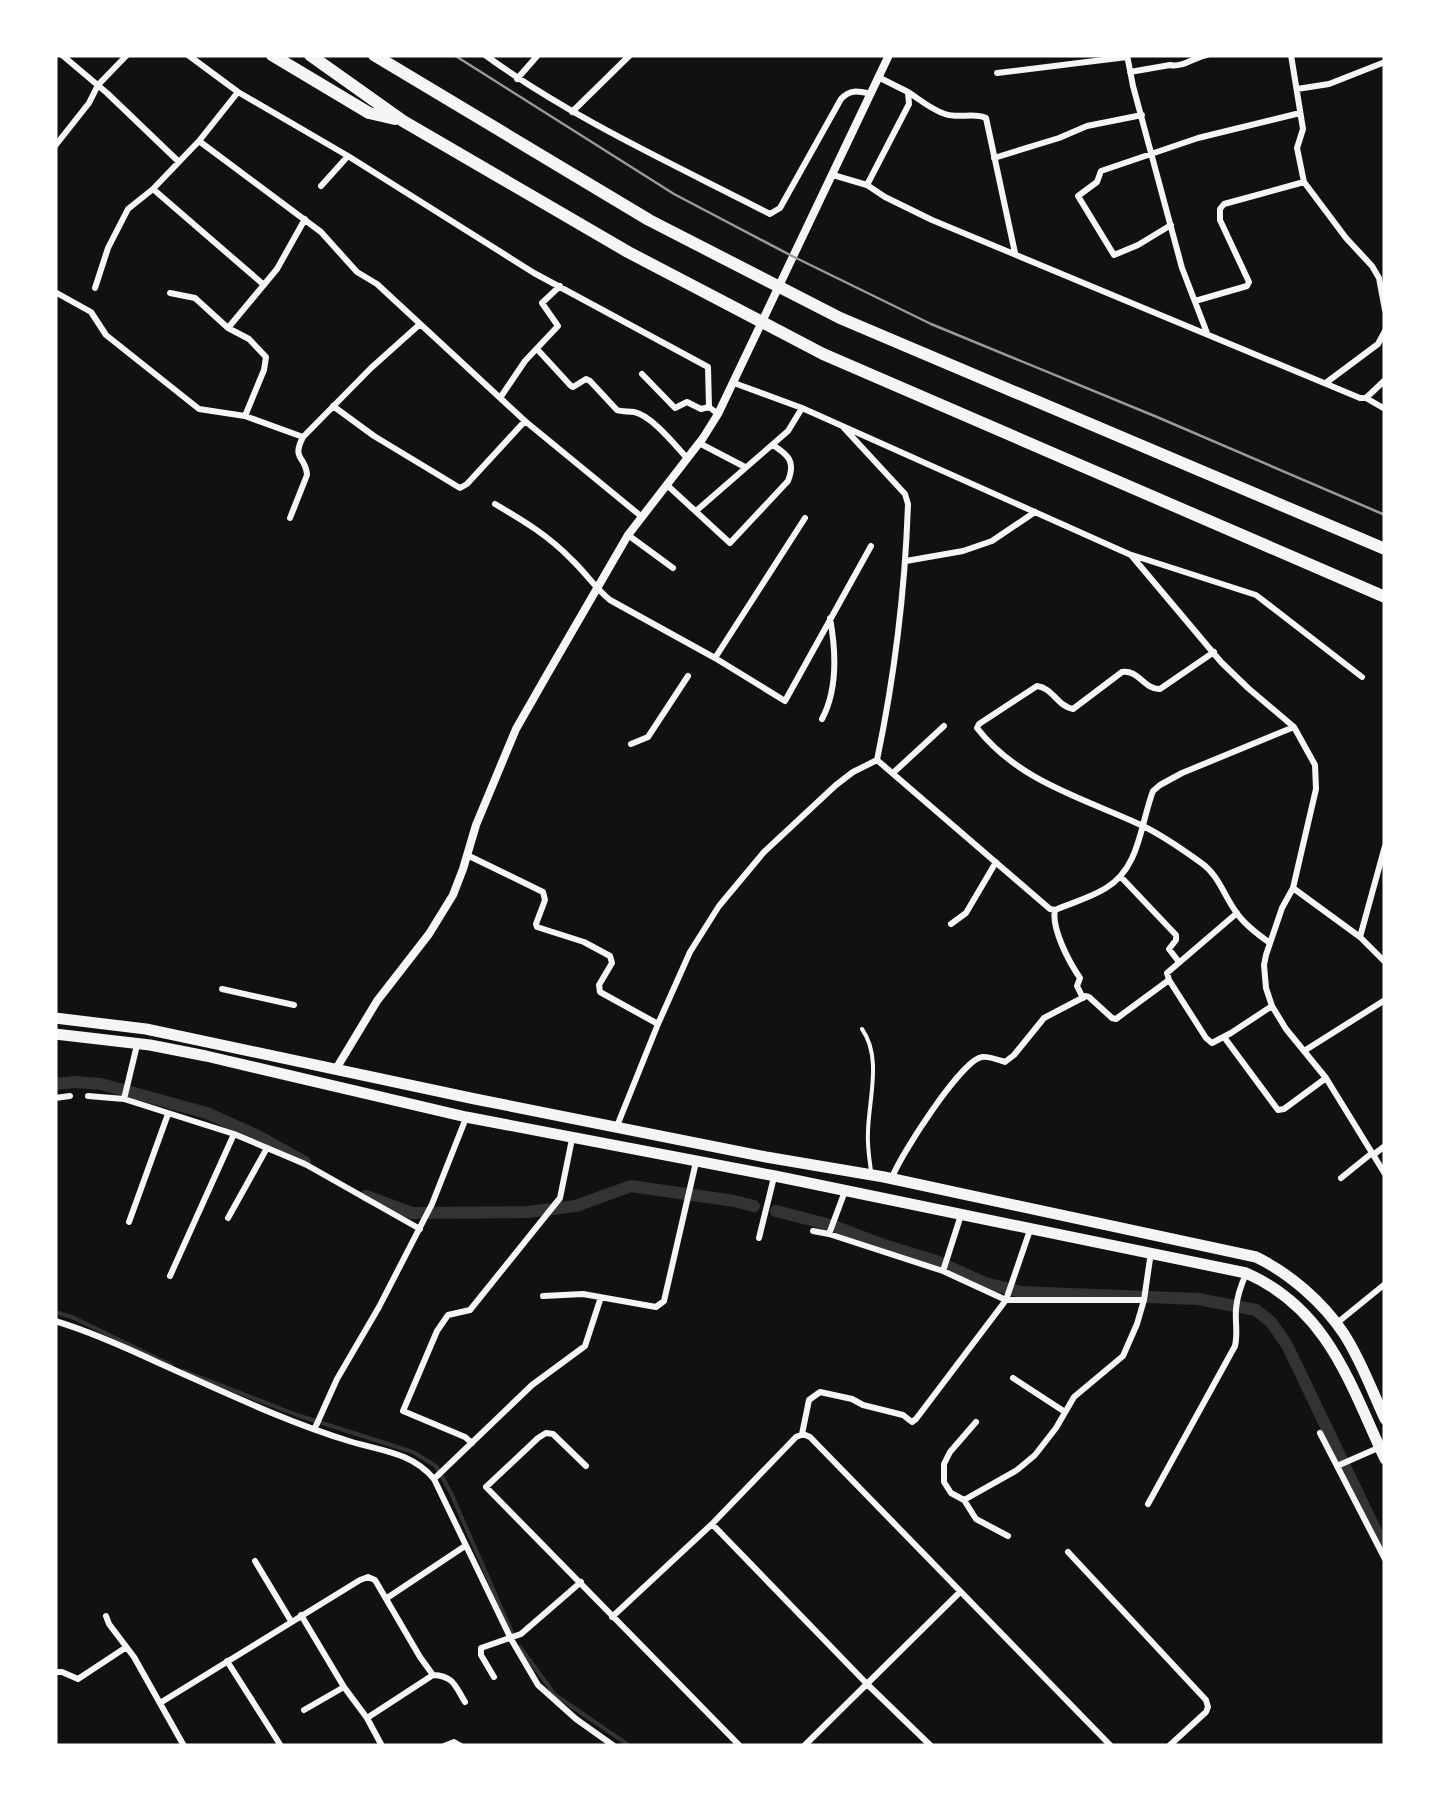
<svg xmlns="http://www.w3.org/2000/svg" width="1440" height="1801" font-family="Georgia,serif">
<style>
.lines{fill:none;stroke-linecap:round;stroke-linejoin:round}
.stream{stroke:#333;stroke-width:4}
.canal{stroke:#333;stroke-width:12}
.service{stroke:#f5f5f5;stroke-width:4}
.minor{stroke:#f5f5f5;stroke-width:6}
.tertiary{stroke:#f5f5f5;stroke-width:8}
.trunk{stroke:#f5f5f5;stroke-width:11}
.motorway{stroke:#f5f5f5;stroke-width:12}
.tram{stroke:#9a9a9a;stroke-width:2.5}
</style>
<rect width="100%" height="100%" fill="#111"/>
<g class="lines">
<path class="stream" d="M 55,1312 L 72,1317 L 171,1365
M 184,1371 L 297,1415 L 413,1452 L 436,1466 L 451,1493 L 513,1635
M 520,1647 L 555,1695 L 630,1746"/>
<path class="canal" d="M 55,1084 L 75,1082 L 101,1084 L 207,1113 L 256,1135 L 305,1162
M 366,1196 L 412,1213 L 528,1212 L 576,1206 L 631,1186 L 734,1201 L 754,1206
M 776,1211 L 834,1226 L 884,1245 L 936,1261 L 985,1283 L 1021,1292 L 1198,1299 L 1256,1310 L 1271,1322 L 1287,1345 L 1385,1550"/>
<path class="service" d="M 862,1029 C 882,1057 869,1098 868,1131 C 867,1144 869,1157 871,1171"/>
<path class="minor" d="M 62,55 L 107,93 L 179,162
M 188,55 L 238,92 L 348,156 L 534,273 L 708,367 L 709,407 L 718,414
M 485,55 C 573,119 673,164 770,214 L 780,208 L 841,99 C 850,89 858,91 871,94
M 1127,55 L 1133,86 L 1182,268 L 1207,333
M 1291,55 L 1303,129 L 1297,148 L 1304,182 L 1346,238 L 1372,266 L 1379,278 L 1385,310
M 1130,72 L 1170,65 C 1182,68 1195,57 1207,55
M 997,73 L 1127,57
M 517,79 L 538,55
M 1297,89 L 1329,84 L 1385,62
M 908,92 C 919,99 932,110 945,114 C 959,119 974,112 986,118 L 1015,253
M 572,112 L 630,55
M 199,141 L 321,232 L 357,272 L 377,284 L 525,421 L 642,517
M 55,146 L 89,103 L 98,85 L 127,55
M 994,158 L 1059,138 L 1087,126 L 1142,115
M 833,175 L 867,185 L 885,197 L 932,220 L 1360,398 L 1366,398 L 1385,409
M 867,185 L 909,104 L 908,92 L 880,78
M 321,186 L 348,156
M 153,189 L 264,285
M 1171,225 L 1138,245 L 1114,255 L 1078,196 L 1097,182 L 1101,171 L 1198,138 L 1300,113
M 95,288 L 108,248 L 128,209 L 153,189 L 199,141 L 238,92
M 55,292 L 91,312 L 106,335 L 199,409 L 245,416 L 303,437
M 170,293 L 195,298 L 228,328
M 1195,301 L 1247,286 L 1249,282 L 1220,220 L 1220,209 L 1224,204 L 1304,182
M 537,349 L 571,386 L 573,387 L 586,379 L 590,381 L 617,410 C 622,412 628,411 634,412 C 651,415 675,445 687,458
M 642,374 L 675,408 L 687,402 L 701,409 L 709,407
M 1327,382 L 1378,344 L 1385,331
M 734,383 L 802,408 L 1131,555 L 1221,662 L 1248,688 L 1294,727 L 1315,765 L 1316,789 L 1293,888 L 1282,908 L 1266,955 L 1264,965 L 1266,988 L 1272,1006 L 1286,1029 L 1326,1078 L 1385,1174
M 500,398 L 525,361 L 558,326 L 542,303 L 560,286
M 1366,398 L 1385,380
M 333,406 L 374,436 L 460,488 L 467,484 L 525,421
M 245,416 L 264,370 L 266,357 L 249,339 L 228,328 L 277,269 L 305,219
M 844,428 L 905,494 L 908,504 C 905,592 895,674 877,760
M 699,443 L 745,467
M 667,485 L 730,543 L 788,481 C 796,461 788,455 773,445
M 495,504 C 524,521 549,536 572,560 C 586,573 595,588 610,600 L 715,658 L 785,701 L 871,546
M 696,511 L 788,431 L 802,408
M 290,518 L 307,475 C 306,456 291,460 303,437 L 371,368 L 419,325
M 628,535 L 673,568
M 1132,555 L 1256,595 L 1362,677
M 906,561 L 963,551 L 992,541 L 1035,512
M 1214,652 L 1160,689 C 1145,690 1138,669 1122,672 L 1073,709 C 1057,706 1053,688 1037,686 L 979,724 L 977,728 C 1018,781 1083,798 1141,825 C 1162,835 1182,849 1200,862 C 1219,875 1223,894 1236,912 C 1244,924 1257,934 1270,943
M 715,658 L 805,518
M 822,719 C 838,689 836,651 830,618
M 631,744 L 648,737 L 688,676
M 877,760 L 1050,909 L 1055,910
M 893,773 L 944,726
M 467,855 L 543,892 L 545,900 L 536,924 L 537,927 L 584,942 L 610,956 L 612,963 L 599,985 L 600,992 L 658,1024
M 1121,877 L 1176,935 L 1176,940 L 1169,949 L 1179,962
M 1293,888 L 1360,937 L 1385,962
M 1055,910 C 1071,903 1090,898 1106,888 C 1140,868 1140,825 1153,791 L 1160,785 L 1182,773 L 1294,727
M 1055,910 C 1051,928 1069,962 1080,978 L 1077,986 L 1083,998
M 951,924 L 966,913 L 996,862
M 1360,937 L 1385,846
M 1169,980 L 1206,1038 L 1212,1043 L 1231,1033 L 1272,1006
M 222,989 L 294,1005
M 1224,1037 L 1278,1110 L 1284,1109 L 1326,1078
M 1304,1051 L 1385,1000
M 88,1096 L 124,1099 L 234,1134 L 305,1164 L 420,1229
M 55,1098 L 70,1096
M 124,1099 L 137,1045
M 617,1126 L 658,1024 L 690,952 L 719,906 L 764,852 L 836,785 L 853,772 L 877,760
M 1373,1155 L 1385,1146
M 892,1178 C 899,1157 962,1059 982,1057 C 988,1056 999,1060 1005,1062 L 1014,1055 L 1044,1018 L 1086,996 L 1089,997 L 1112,1018 L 1116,1019 L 1169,980 L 1167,973 L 1237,913
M 1341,1178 L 1372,1153
M 228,1218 L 267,1148
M 129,1222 L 168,1114
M 813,1231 L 829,1234 L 943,1271 L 1006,1300 L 1144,1300 L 1137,1324 L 1123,1356 L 1074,1397 L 1056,1428 L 1035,1455 L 1017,1470 L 964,1500
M 829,1234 L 845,1191
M 759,1238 L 774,1177
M 943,1271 L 961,1215
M 170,1276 L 234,1134
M 543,1296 L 583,1294 L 656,1307 L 664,1301 L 696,1162
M 1144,1300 L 1151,1252
M 55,1321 C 92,1332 127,1348 161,1364 C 224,1392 286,1422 352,1442 C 383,1451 412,1453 434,1479 L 511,1639 L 538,1685 L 576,1719 L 614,1746
M 1337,1323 L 1385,1284
M 1013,1378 L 1065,1412
M 976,1422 L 950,1452 L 944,1464 L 944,1482 L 951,1493 L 964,1500 L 976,1519 L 1008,1536
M 315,1428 L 337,1379 L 379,1307 L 432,1204 L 466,1118
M 1320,1433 L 1385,1559
M 802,1434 L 809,1400 L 820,1392 L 852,1399 L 863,1405 L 903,1415 L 912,1422 L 916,1419 L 1006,1300 L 1030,1230
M 472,1443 L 465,1437 L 403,1411 L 437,1331 L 448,1315 L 470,1310 L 560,1198 L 572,1139
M 586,1466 L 553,1434 L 546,1433 L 538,1438 L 486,1487 L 740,1746
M 1337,1466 L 1378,1448
M 434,1479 L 532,1385 L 585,1346 L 601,1297
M 1148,1504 L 1235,1346 C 1238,1333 1235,1322 1236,1309 C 1237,1297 1241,1285 1246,1274
M 712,1524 L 867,1684 L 931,1746
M 1068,1552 L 1206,1700 L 1208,1707 L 1206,1712 L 1169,1746
M 255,1561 L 291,1621
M 387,1598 L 465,1546
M 301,1615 L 344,1687 L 367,1718 L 382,1746
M 106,1616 L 109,1624 L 134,1657 L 184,1746
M 612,1617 L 712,1524 L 796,1437 L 803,1434 L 810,1437 L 1111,1746
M 227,1661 L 281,1746
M 55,1672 L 62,1672 L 78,1679 L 125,1648
M 433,1675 C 454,1676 455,1686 465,1702
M 494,1677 L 481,1655 L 481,1648 L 521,1634 L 581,1582
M 160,1703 L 360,1580 L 368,1577 L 375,1580 L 420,1657 L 433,1675 L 367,1718
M 304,1710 L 344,1687
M 444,1746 L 454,1742 L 461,1746
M 804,1746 L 960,1592"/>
<path class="tertiary" d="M 336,1069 L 377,1001 L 429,934 L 453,895 L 463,869 L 476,825 L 516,729 L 548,673 L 628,535 L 703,438 L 718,414 L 889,55"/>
<path class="trunk" d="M 55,1018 L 146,1029 L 475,1099 L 766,1157 L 884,1177 L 1256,1257 C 1289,1273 1323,1302 1344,1334 C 1361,1360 1372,1391 1385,1419
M 55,1034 L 150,1045 L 206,1056 L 466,1117 L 775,1176 L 1246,1273 C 1328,1309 1350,1384 1385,1459"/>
<path class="motorway" d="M 272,55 L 369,113 L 395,119
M 310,55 L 403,121 L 628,252 L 823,354 L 1385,597
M 374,55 L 649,220 L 840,318 L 1385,549"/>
<path class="tram" d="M 454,55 L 674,194 L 792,256 L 931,324 L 1157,417 L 1385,515"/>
</g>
<rect width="1440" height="1801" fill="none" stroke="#ffffff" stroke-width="115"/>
</svg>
